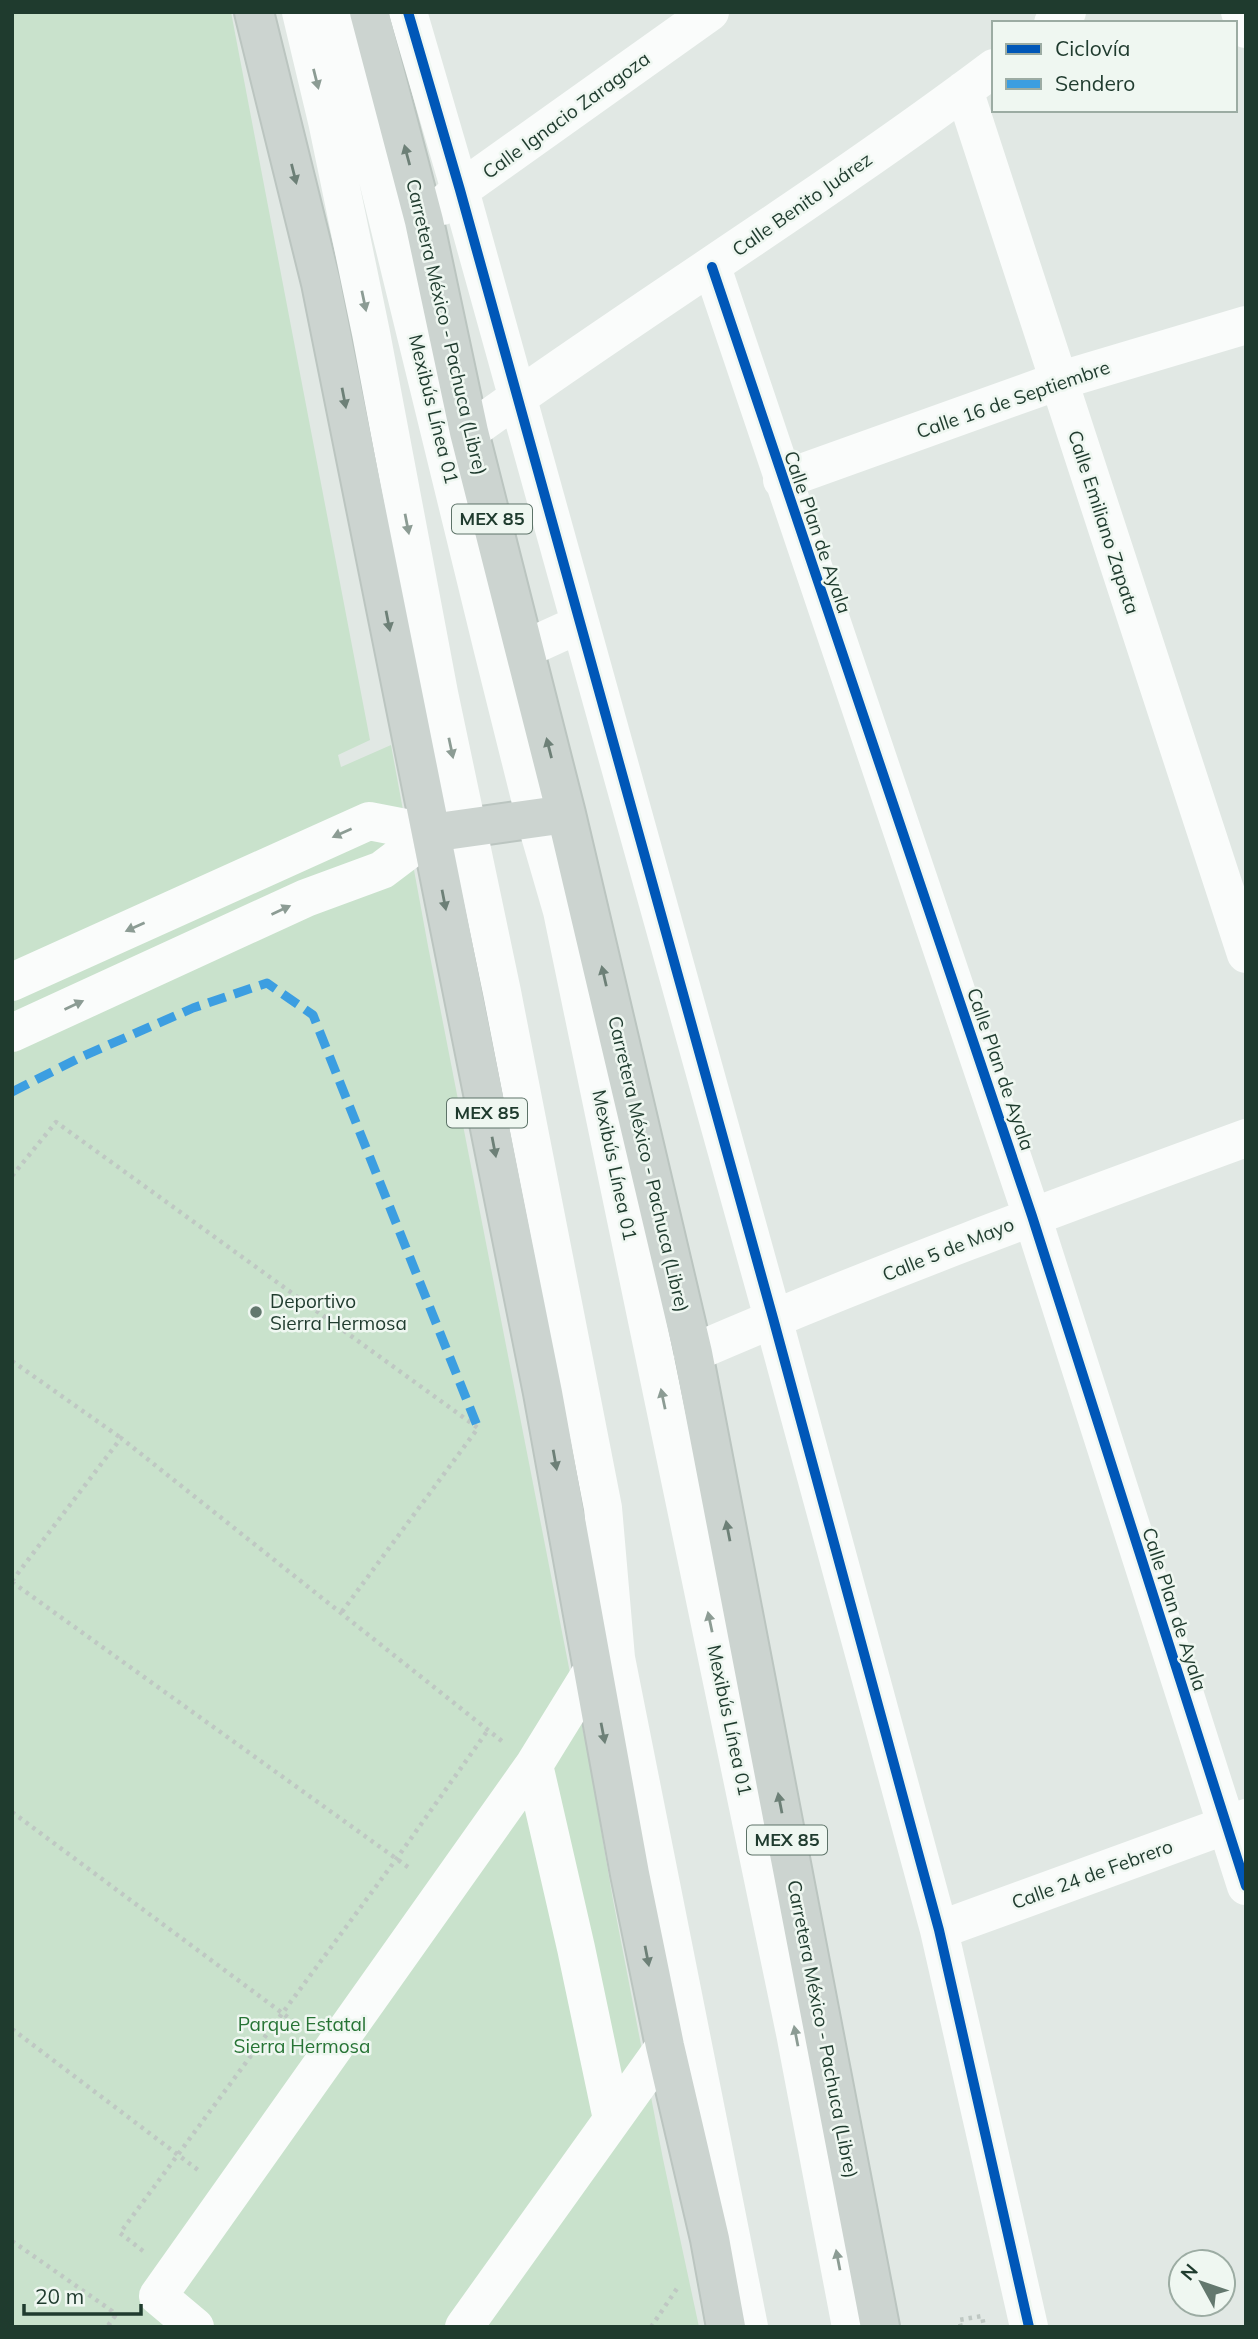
<svg xmlns="http://www.w3.org/2000/svg" width="1258" height="2339" font-family="Mulish,sans-serif">
<style>
.green{fill:#c9e2cc}
.lines{fill:none;stroke-linecap:round;stroke-linejoin:round}
.major-casing{stroke:#bbc5c0;stroke-width:42}
.path{stroke:#bfc8c3;stroke-width:4.5;stroke-dasharray:3.5 5;stroke-linecap:butt}
.minor{stroke:#fafcfb;stroke-width:38}
.major{stroke:#ccd4d0;stroke-width:38}
.quiet{stroke:#3c9ee1;stroke-width:9;stroke-dasharray:18 9;stroke-linecap:butt}
.cycleway-casing{stroke:#eff7f1;stroke-width:15}
.cycleway{stroke:#0057b8;stroke-width:10}
.oneway{fill:#8c9c94}
.oneway2{fill:#6d8077}
.poi-dot{fill:#63786e;stroke:#eff7f1;stroke-width:2.5}
.labels{text-anchor:middle;stroke-width:5;stroke-linejoin:round;paint-order:stroke}
.shield{fill:#eff7f1;stroke:#5d7368;stroke-width:2}
.shield-label{font-size:18px;font-weight:bold;fill:#1f3b2e}
.street-label{font-size:19px;fill:#1f3b2e;stroke:#eff7f1}
.poi-label{font-size:19px;fill:#1f3b2e;stroke:#eff7f1;text-anchor:start}
.park-label{font-size:19px;fill:#277435;stroke:#eff7f1}
</style>
<rect width="100%" height="100%" fill="#e1e8e4"/>
<path class="green" d="M 12,12 L 231,12 L 370,740 L 338,755 L 341,767 L 391,745 L 428,946 L 571,1678 L 587,1748 L 613,1900 L 663,2159 L 699,2327 L 12,2327 Z"/>
<g class="lines">
<defs>
<path id="major" d="M 254,12 L 321,283 L 543,1393 L 630,1874 L 665,2046 L 710,2239 L 726,2327
M 369,12 L 424,221 L 469,432 L 566,814 L 693,1353 L 880,2327
M 431,833 L 566,814"/>
</defs>
<use href="#major" class="major-casing"/>
<path class="path" d="M 12,1176 L 56,1122 L 478,1428 L 341,1613
M 12,1361 L 121,1438
M 12,1581 L 121,1438 L 503,1742
M 12,1582 L 412,1870
M 12,1812 L 301,2027
M 12,2029 L 198,2170
M 12,2241 L 112,2311 L 115,2316 L 107,2327
M 143,2251 L 120,2233 L 397,1858 L 488,1730
M 651,2327 L 678,2287
M 961,2327 L 959,2320 L 982,2316 L 984,2327"/>
<path class="minor" d="M 301,12 L 327,121 L 371,333 L 439,693 L 502,992 L 603,1508 L 616,1658 L 749,2327
M 337,12 L 493,650 L 535,818 L 562,911 L 795,2033 L 851,2327
M 408,12 L 460,190 L 773,1318 L 939,1930 L 1029,2327
M 1240,12 L 1246,29
M 1053,23 L 1067,12
M 964,90 L 1246,954
M 442,206 L 460,190 L 710,12
M 712,267 L 1032,1216 L 1246,1886
M 469,432 C 642,307 824,196 994,68
M 782,480 L 1058,381 L 1246,325
M 525,649 L 580,624
M 12,982 L 369,821 L 431,833
M 12,1033 L 306,898 L 382,870 L 431,833
M 693,1353 C 875,1274 1060,1206 1246,1138
M 534,1765 L 576,1948 L 612,2119
M 939,1930 L 1246,1818
M 195,2327 L 158,2296 L 534,1765 L 592,1671
M 464,2327 L 665,2046"/>
<use href="#major" class="major"/>
<path class="quiet" d="M 12,1092 L 81,1057 L 193,1008 L 267,983 L 313,1015 L 478,1428"/>
<defs>
<path id="cycleway" d="M 408,12 L 460,190 L 773,1318 L 939,1930 L 1029,2327
M 712,267 L 1032,1216 L 1246,1886"/>
</defs>
<use href="#cycleway" class="cycleway-casing"/>
<use href="#cycleway" class="cycleway"/>
</g>
<defs><path id="oneway-solid" d="M-6-.8H1V-3.2L6.5 0L1 3.2V.8H-6Z" transform="scale(1.75)"/></defs>
<g class="oneway">
<use href="#oneway-solid" transform="translate(316 79) rotate(76)"/>
<use href="#oneway-solid" transform="translate(364 301) rotate(78)"/>
<use href="#oneway-solid" transform="translate(407 524) rotate(79)"/>
<use href="#oneway-solid" transform="translate(451 748) rotate(78)"/>
<use href="#oneway-solid" transform="translate(342 833) rotate(156)"/>
<use href="#oneway-solid" transform="translate(281 910) rotate(-25)"/>
<use href="#oneway-solid" transform="translate(135 927) rotate(156)"/>
<use href="#oneway-solid" transform="translate(74 1005) rotate(-25)"/>
<use href="#oneway-solid" transform="translate(663 1399) rotate(-102)"/>
<use href="#oneway-solid" transform="translate(710 1622) rotate(-102)"/>
<use href="#oneway-solid" transform="translate(796 2036) rotate(-101)"/>
<use href="#oneway-solid" transform="translate(838 2260) rotate(-101)"/>
</g>
<g class="oneway2">
<use href="#oneway-solid" transform="translate(407 155) rotate(-105)"/>
<use href="#oneway-solid" transform="translate(294 174) rotate(76)"/>
<use href="#oneway-solid" transform="translate(344 398) rotate(79)"/>
<use href="#oneway-solid" transform="translate(388 621) rotate(79)"/>
<use href="#oneway-solid" transform="translate(549 748) rotate(-104)"/>
<use href="#oneway-solid" transform="translate(444 900) rotate(79)"/>
<use href="#oneway-solid" transform="translate(604 976) rotate(-103)"/>
<use href="#oneway-solid" transform="translate(494 1147) rotate(79)"/>
<use href="#oneway-solid" transform="translate(555 1460) rotate(80)"/>
<use href="#oneway-solid" transform="translate(728 1531) rotate(-101)"/>
<use href="#oneway-solid" transform="translate(603 1733) rotate(79)"/>
<use href="#oneway-solid" transform="translate(780 1803) rotate(-101)"/>
<use href="#oneway-solid" transform="translate(647 1956) rotate(79)"/>
</g>
<circle class="poi-dot" cx="256" cy="1312" r="7"/>
<g class="labels">
<g class="shield">
<rect x="452" y="504.5" width="80" height="29" rx="5"/>
<rect x="447" y="1098.5" width="80" height="29" rx="5"/>
<rect x="747" y="1825.5" width="80" height="29" rx="5"/>
</g>
<g class="shield-label">
<text x="492" y="525">MEX 85</text>
<text x="487" y="1119">MEX 85</text>
<text x="787" y="1846">MEX 85</text>
</g>
<g class="street-label">
<text transform="translate(566 115) rotate(-36)" y="7">Calle Ignacio Zaragoza</text>
<text transform="translate(802 204) rotate(-35)" y="7">Calle Benito Juárez</text>
<text transform="translate(447 327) rotate(77)" y="7">Carretera México - Pachuca (Libre)</text>
<text transform="translate(1013 399) rotate(-19)" y="7">Calle 16 de Septiembre</text>
<text transform="translate(434 409) rotate(76)" y="7">Mexibús Línea 01</text>
<text transform="translate(1104 522) rotate(72)" y="7">Calle Emiliano Zapata</text>
<text transform="translate(818 532) rotate(71)" y="7">Calle Plan de Ayala</text>
<text transform="translate(1001 1069) rotate(71)" y="7">Calle Plan de Ayala</text>
<text transform="translate(649 1164) rotate(77)" y="7">Carretera México - Pachuca (Libre)</text>
<text transform="translate(615 1165) rotate(78)" y="7">Mexibús Línea 01</text>
<text transform="translate(948 1249) rotate(-22)" y="7">Calle 5 de Mayo</text>
<text transform="translate(1175 1609) rotate(72)" y="7">Calle Plan de Ayala</text>
<text transform="translate(730 1720) rotate(78)" y="7">Mexibús Línea 01</text>
<text transform="translate(1092 1874) rotate(-20)" y="7">Calle 24 de Febrero</text>
<text transform="translate(823 2029) rotate(79)" y="7">Carretera México - Pachuca (Libre)</text>
</g>
<g class="poi-label">
<text x="270" y="1308">Deportivo<tspan x="270" dy="22">Sierra Hermosa</tspan></text>
</g>
<g class="park-label">
<text x="302" y="2031">Parque Estatal<tspan x="302" dy="22">Sierra Hermosa</tspan></text>
</g>
</g>
<rect width="1258" height="2339" fill="none" stroke="#1f3b2e" stroke-width="28"/>
<rect x="992" y="21" width="245" height="91" fill="#eff7f1" stroke="#9caca3" stroke-width="2"/>
<rect x="1006" y="44" width="35" height="10" fill="#0057b8" stroke="#9caca3" stroke-width="2"/>
<text x="1055" y="56" font-size="21" fill="#1f3b2e">Ciclovía</text>
<rect x="1006" y="79" width="35" height="10" fill="#3c9ee1" stroke="#9caca3" stroke-width="2"/>
<text x="1055" y="91" font-size="21" fill="#1f3b2e">Sendero</text>
<g transform="translate(1202 2283) rotate(310)"><circle r="33" fill="#eff7f1" stroke="#9caca3" stroke-width="2"/>
<path d="M0-5L12 26L0 18L-12 26Z" fill="#63786e"/>
<text y="-10" font-size="19" font-weight="bold" text-anchor="middle" fill="#1f3b2e">N</text>
</g>
<path d="M24 2304v10h117v-10" fill="none" stroke="#1f3b2e" stroke-width="3.5"/>
<text x="35" y="2304" font-size="21" fill="#1f3b2e" stroke="#eff7f1" stroke-width="5" paint-order="stroke">20 m</text>
</svg>
